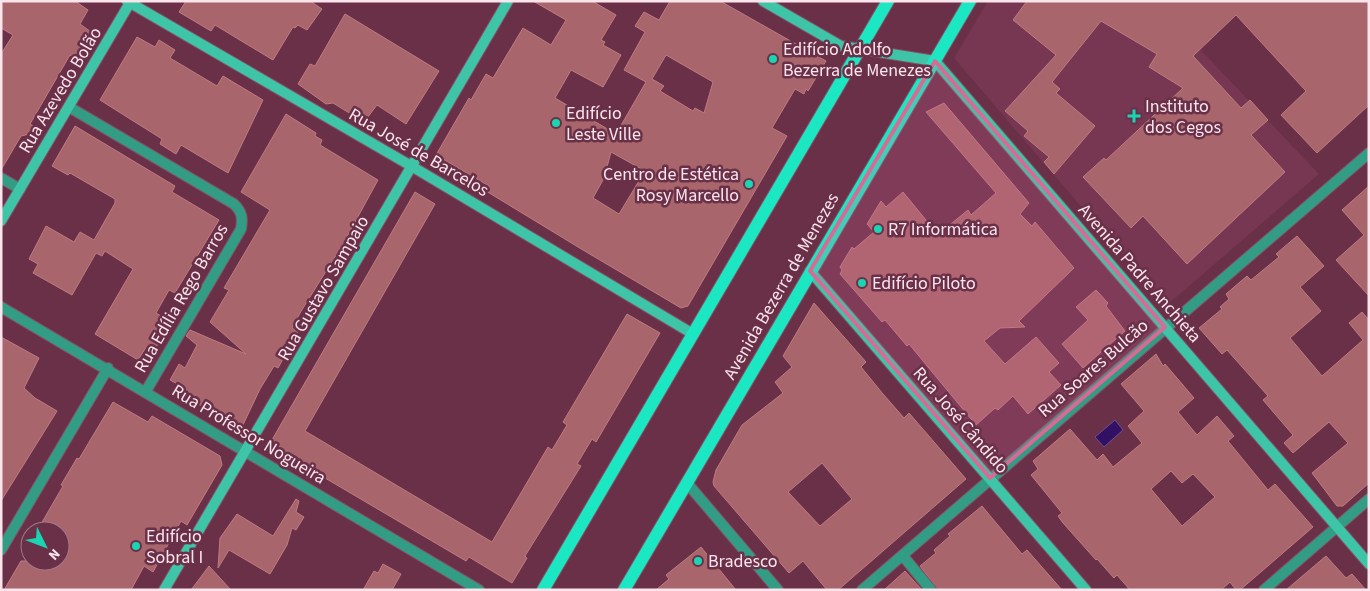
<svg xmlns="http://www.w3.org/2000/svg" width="1370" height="591" font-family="'Source Sans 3',sans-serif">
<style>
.built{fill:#773652}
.water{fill:#321164;stroke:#6e518d}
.building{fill:#a8656b;stroke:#c07b80;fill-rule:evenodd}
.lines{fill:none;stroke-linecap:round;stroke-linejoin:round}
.street-casing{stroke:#835166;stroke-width:12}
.secondary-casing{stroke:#835166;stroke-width:12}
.primary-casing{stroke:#835166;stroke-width:14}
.street{stroke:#329c84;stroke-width:10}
.secondary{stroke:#3ec5a8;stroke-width:10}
.primary{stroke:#1be8c2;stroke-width:12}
.marked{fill:#d96a95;fill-opacity:0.2;stroke:#d96a95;stroke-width:4;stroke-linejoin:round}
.poi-dot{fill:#19d5b2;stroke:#693048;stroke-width:2}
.labels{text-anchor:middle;stroke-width:5;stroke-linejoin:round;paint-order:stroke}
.poi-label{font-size:18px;fill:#fbe5ed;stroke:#693048;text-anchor:start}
.street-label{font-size:18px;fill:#fbe5ed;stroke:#693048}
</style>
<rect width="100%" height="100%" fill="#693048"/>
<path class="built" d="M 988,1 L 1154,1 L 1319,174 L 1166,306 L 954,58 Z"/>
<path class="water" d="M 1115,420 L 1123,430 L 1104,447 L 1095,437 Z"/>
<path class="building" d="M 1,1 L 75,1 L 88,10 L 80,24 L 91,32 L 76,59 L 70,55 L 30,124 L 42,131 L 21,136 L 1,170 L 1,54 L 13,35 L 1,28 Z
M 186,1 L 310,1 L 322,9 L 307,30 L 298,25 L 295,28 L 293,27 L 273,60 L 215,25 L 211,31 L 179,12 Z
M 533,1 L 592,1 L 616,15 L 601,40 L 605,42 L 603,45 L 621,55 L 603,87 L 571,70 L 555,98 L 616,134 L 646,82 L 624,70 L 645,32 L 635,26 L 644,12 L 659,20 L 670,1 L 720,1 L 826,61 L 808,91 L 806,89 L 804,94 L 795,89 L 772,128 L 787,136 L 688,306 L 681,308 L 583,250 L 486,191 L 489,186 L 436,155 L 469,98 L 471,100 L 486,74 L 493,78 L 523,28 L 551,45 L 566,20 ZM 666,55 L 713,82 L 704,113 L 695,108 L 693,111 L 660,91 L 664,86 L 652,79 ZM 611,152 L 645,171 L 619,214 L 593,198 L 604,178 Z
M 1027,1 L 1369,1 L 1369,105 L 1317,153 L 1281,115 L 1306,91 L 1236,15 L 1193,56 L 1241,108 L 1250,100 L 1268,120 L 1251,135 L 1285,172 L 1187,264 L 1143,216 L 1131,228 L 1083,177 L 1104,158 L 1106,160 L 1183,88 L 1149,67 L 1157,54 L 1101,21 L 1052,82 L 1060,89 L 1056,93 L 1095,126 L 1054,174 L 1044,162 L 1049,157 L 1024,136 L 1028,131 L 1005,111 L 1056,55 L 1013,20 Z
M 345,14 L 439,71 L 406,124 L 377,105 L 364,122 L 333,103 L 326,104 L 298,84 L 310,64 L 315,66 Z
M 137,37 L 155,47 L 159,40 L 175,50 L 170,58 L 217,86 L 223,76 L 263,100 L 228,173 L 181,145 L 176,154 L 160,144 L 162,139 L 100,100 Z
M 944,103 L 1029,203 L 1020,214 L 1032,226 L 1035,222 L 1074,268 L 1019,321 L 1025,327 L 1000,328 L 984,341 L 1005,364 L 1036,337 L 1059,363 L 1049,372 L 1061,385 L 1028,414 L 1013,396 L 998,410 L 995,408 L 976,425 L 909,344 L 907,346 L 885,320 L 882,322 L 840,274 L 842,270 L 840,267 L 852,247 L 854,249 L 874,232 L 867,224 L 881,201 L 886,207 L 903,192 L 935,231 L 938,229 L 941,232 L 968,210 L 971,215 L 996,193 L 926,112 Z
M 286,114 L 316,133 L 315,136 L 322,140 L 320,145 L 378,180 L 343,244 L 300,313 L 292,328 L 298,332 L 278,368 L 274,366 L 260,389 L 241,429 L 176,391 L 179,385 L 170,380 L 179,364 L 185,368 L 197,345 L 186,336 L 190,330 L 246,354 L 210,322 L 229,290 L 224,288 L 270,210 L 241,192 Z
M 75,126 L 175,186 L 172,192 L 219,220 L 175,293 L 169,290 L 156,313 L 171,322 L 154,351 L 147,346 L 138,360 L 95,334 L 133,269 L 105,251 L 102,256 L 96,253 L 72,295 L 33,273 L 38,264 L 29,259 L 46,226 L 74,242 L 80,232 L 94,240 L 115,203 L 115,199 L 70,173 L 68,175 L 52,166 Z
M 1369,186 L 1369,296 L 1336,260 L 1364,235 L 1342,210 Z
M 415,192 L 435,204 L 305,431 L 492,542 L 548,447 L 552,450 L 567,425 L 563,422 L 627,314 L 660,333 L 596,442 L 592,439 L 577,464 L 581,466 L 525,556 L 527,558 L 512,583 L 469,557 L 466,561 L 269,445 Z
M 1297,236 L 1324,266 L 1300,287 L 1321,311 L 1290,338 L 1322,376 L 1363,340 L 1349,323 L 1362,312 L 1369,320 L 1369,483 L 1343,506 L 1337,506 L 1312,473 L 1348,443 L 1329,422 L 1293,453 L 1284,443 L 1293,435 L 1263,400 L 1268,396 L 1227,350 L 1222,354 L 1199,328 L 1222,309 L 1220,307 L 1229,299 L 1226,294 L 1247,276 L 1251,280 L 1279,257 L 1276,254 Z
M 1096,290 L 1108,303 L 1106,306 L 1125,331 L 1083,368 L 1062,344 L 1088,320 L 1076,307 Z
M 814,303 L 866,362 L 861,367 L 883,394 L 904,418 L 909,413 L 966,479 L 838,590 L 827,590 L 803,561 L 789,573 L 714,486 L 713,482 L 716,470 L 742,425 L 783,393 L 775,382 L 792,367 L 783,356 ZM 822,463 L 852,499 L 820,526 L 788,492 Z
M 1,337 L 39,358 L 24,388 L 35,398 L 57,411 L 1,501 Z
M 1156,354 L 1163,366 L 1165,364 L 1194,398 L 1178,412 L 1197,435 L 1217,416 L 1234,436 L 1228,441 L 1268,490 L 1275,484 L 1313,527 L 1240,590 L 1236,590 L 1230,582 L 1221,590 L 1130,590 L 1117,575 L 1114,578 L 1097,559 L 1096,560 L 1063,523 L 1058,516 L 1062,513 L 1031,475 L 1038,469 L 1033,461 L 1070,429 L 1097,460 L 1103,454 L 1113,467 L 1142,443 L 1128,426 L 1144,411 L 1121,384 ZM 1171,471 L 1182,483 L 1193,474 L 1215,497 L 1182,526 L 1151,489 Z
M 113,402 L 148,422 L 152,416 L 220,456 L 222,465 L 187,525 L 181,521 L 153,572 L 144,566 L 131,590 L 4,590 L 21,561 L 60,561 L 60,531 L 37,531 L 63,486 L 61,485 L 77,458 L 79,459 Z
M 296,499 L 299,501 L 296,512 L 304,517 L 296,530 L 292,528 L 287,545 L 270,574 L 229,550 L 218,568 L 220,538 L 237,514 L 273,536 Z
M 982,506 L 1022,554 L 1027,550 L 1062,590 L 938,590 L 920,566 L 936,553 L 934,550 L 950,536 L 948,534 Z
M 701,547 L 736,590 L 656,590 L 669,579 L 666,575 Z
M 1326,556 L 1346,578 L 1352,574 L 1366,590 L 1286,590 Z
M 383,564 L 401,574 L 392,590 L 363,590 L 374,571 L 378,573 Z
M 209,566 L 231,590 L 191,590 Z
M 905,571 L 922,590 L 884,590 Z"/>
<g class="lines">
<defs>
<path id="street" d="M 69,107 L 234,204 C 242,212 243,218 241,229 L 146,391
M 1,178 L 20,189
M 1,307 L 479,590
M 687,483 L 778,590
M 1,550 L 108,368
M 903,556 L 931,590
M 862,590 L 1369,153
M 1264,590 L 1369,499"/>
<path id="secondary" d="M 127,1 L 413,167 L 693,334
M 763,1 L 841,46 L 935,61 L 1369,564
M 1,221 L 131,1
M 810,271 L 1086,590
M 164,590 L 508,1"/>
<path id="primary" d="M 543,590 L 888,1
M 624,590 L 970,1"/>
</defs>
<use href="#street" class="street-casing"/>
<use href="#secondary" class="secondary-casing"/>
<use href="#primary" class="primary-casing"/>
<use href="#street" class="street"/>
<use href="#secondary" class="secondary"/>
<use href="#primary" class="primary"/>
</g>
<path class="marked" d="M 935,61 L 1165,327 L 990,478 L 810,271 Z"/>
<g class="poi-dot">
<circle cx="773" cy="59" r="5"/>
<path d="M1131.5 108.5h5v5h5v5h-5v5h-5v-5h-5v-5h5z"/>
<circle cx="556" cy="123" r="5"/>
<circle cx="749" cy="184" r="5"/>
<circle cx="878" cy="229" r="5"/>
<circle cx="862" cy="283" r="5"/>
<circle cx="136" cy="546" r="5"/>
<circle cx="698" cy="561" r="5"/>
</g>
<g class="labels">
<g class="poi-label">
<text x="783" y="55">Edifício Adolfo<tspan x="783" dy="21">Bezerra de Menezes</tspan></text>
<text x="1145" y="112">Instituto<tspan x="1145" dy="21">dos Cegos</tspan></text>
<text x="566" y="119">Edifício<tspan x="566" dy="21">Leste Ville</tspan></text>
<text x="739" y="180" text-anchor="end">Centro de Estética<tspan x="739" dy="21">Rosy Marcello</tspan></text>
<text x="888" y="235">R7 Informática</text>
<text x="872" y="289">Edifício Piloto</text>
<text x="146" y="542">Edifício<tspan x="146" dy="21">Sobral I</tspan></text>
<text x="708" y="567">Bradesco</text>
</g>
<g class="street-label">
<text transform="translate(60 90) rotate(-59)" y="6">Rua Azevedo Bolão</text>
<text transform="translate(419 152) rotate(30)" y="6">Rua José de Barcelos</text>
<text transform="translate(1140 273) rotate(49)" y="6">Avenida Padre Anchieta</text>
<text transform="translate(781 286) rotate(-60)" y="6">Avenida Bezerra de Menezes</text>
<text transform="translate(323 288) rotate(-60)" y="6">Rua Gustavo Sampaio</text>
<text transform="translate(181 298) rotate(-60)" y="6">Rua Edília Rego Barros</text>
<text transform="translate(1093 368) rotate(-41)" y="6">Rua Soares Bulcão</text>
<text transform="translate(961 420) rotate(49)" y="6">Rua José Cândido</text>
<text transform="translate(249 434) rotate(31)" y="6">Rua Professor Nogueira</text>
</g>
</g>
<rect width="1370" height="591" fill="none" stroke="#fbe5ed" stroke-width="5"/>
<g transform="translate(45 546) rotate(132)"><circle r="24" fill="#693048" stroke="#a3788a"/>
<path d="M0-4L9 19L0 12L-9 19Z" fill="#19d5b2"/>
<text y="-8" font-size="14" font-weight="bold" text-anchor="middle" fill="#fbe5ed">N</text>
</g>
</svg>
